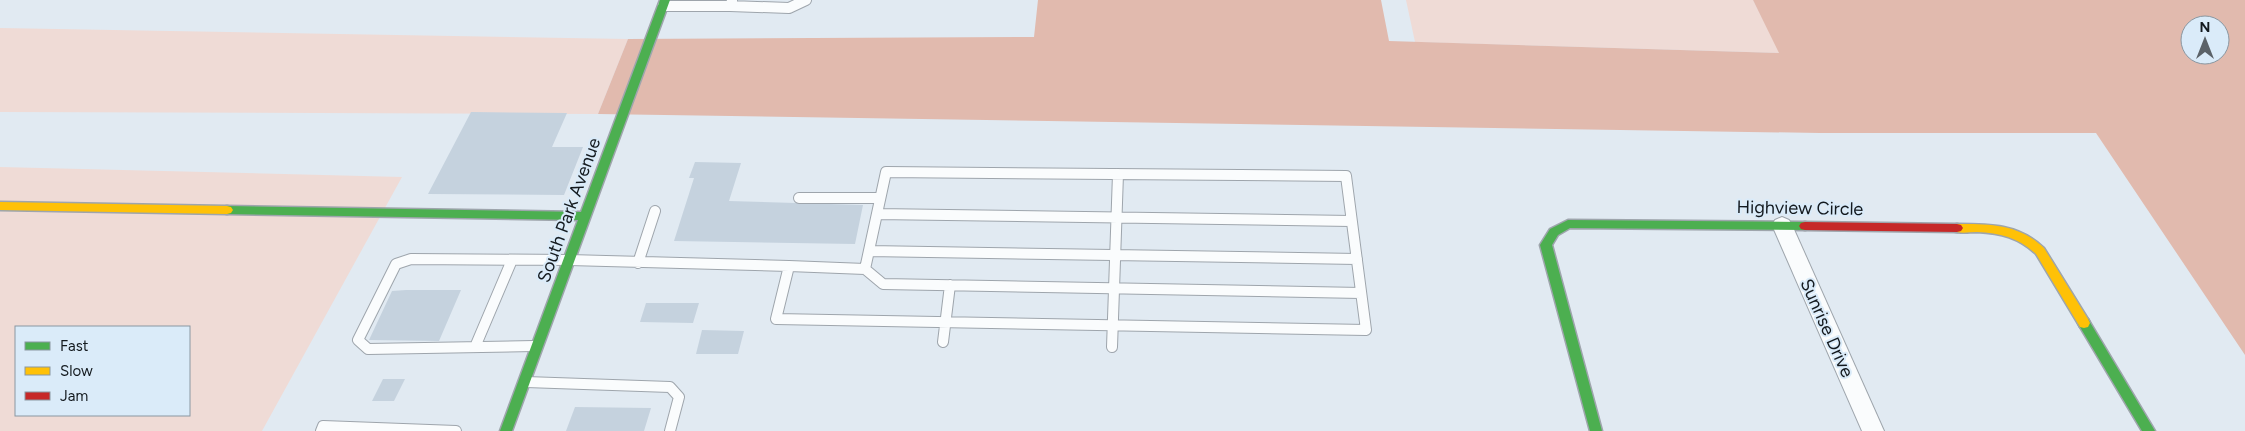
<svg xmlns="http://www.w3.org/2000/svg" width="2245" height="431" font-family="Figtree,sans-serif">
<style>
.green{fill:#efdbd6;fill-rule:evenodd}
.forest{fill:#e1baae;fill-rule:evenodd}
.building{fill:#c5d2de}
.lines{fill:none;stroke-linecap:round;stroke-linejoin:round}
.lane-casing{stroke:#9ea5ac;stroke-width:12}
.street-casing{stroke:#9ea5ac;stroke-width:2}
.fast-casing{stroke:#9ea5ac;stroke-width:3}
.slow-casing{stroke:#9ea5ac;stroke-width:3}
.jam-casing{stroke:#9ea5ac;stroke-width:3}
.lane{stroke:#fafcfd;stroke-width:10}
.street{fill:#fafcfd;fill-rule:evenodd}
.fast{fill:#4caf50;fill-rule:evenodd}
.slow{fill:#ffc107;fill-rule:evenodd}
.jam{fill:#c62828;fill-rule:evenodd}
.labels{text-anchor:middle;stroke-width:4;stroke-linejoin:round;paint-order:stroke}
.street-label{font-size:18px;fill:#13191e;stroke:#daebf9}
</style>
<rect width="100%" height="100%" fill="#e1eaf2"/>
<path class="green" d="M 1406,0 L 1753,0 L 1780,53 L 1415,42 Z
M 0,28 L 628,39 L 598,114 L 0,112 Z
M 0,167 L 402,177 L 262,431 L 0,431 ZM 16,327 L 189,327 L 189,415 L 16,415 Z"/>
<path class="forest" d="M 1038,0 L 1381,0 L 1389,41 L 1779,53 L 1753,0 L 2245,0 L 2245,355 L 2096,133 L 1820,133 L 598,114 L 628,39 L 1034,37 ZM 2190,25 L 2220,25 L 2220,55 L 2190,55 Z"/>
<path class="building" d="M 471,112 L 567,113 L 552,147 L 583,147 L 564,195 L 428,194 Z
M 695,162 L 741,163 L 729,201 L 863,205 L 855,244 L 674,241 L 694,178 L 689,178 Z
M 406,290 L 461,290 L 439,341 L 369,340 L 392,291 Z
M 646,303 L 699,303 L 693,323 L 640,322 Z
M 702,330 L 744,331 L 738,354 L 696,354 Z
M 383,379 L 405,379 L 394,401 L 372,401 Z
M 575,407 L 651,408 L 644,431 L 566,431 Z"/>
<g class="lines">
<defs>
<path id="lane" d="M 663,6 L 730,6 L 732,1
M 730,6 L 789,8 L 806,0
M 886,172 L 1346,176 L 1366,330 L 776,319 L 789,266 L 865,269 Z
M 799,198 L 880,198
M 877,214 L 1351,221
M 869,251 L 1357,259
M 638,263 L 655,211
M 865,269 L 883,284 L 1361,293
M 943,342 L 950,285
M 534,346 L 368,349 L 358,340 L 396,264 L 411,259 L 569,260 L 789,266
M 475,347 L 512,260
M 1112,347 L 1118,174
M 526,382 L 670,387 L 679,397 L 670,431
M 321,431 L 323,426 L 456,431"/>
<path id="street" d="M 1782,217 L 1789,220 L 1792,225 L 1884,431 L 1862,431 L 1772,225 L 1775,220 Z"/>
<path id="fast" d="M 660,0 L 670,0 L 512,431 L 500,431 L 578,220 L 227,214 L 223,213 L 221,210 L 223,207 L 227,206 L 581,212 Z
M 1568,220 L 1805,222 L 1809,223 L 1811,226 L 1809,229 L 1805,230 L 1570,228 L 1558,235 L 1552,245 L 1602,431 L 1590,431 L 1540,245 L 1550,229 Z
M 2084,318 L 2088,319 L 2155,431 L 2142,431 L 2080,327 L 2078,323 L 2080,319 Z"/>
<path id="slow" d="M 0,202 L 227,206 L 231,207 L 233,210 L 231,213 L 227,214 L 0,210 Z
M 1957,224 C 1990,224 2019,224 2044,248 L 2088,319 L 2090,323 L 2088,327 L 2084,328 L 2080,327 L 2036,254 C 2019,238 2001,233 1977,232 C 1969,232 1961,234 1953,231 L 1951,228 L 1953,225 Z"/>
<path id="jam" d="M 1805,222 L 1957,224 L 1961,225 L 1963,228 L 1961,231 L 1957,232 L 1805,230 L 1801,229 L 1799,226 L 1801,223 Z"/>
</defs>
<use href="#lane" class="lane-casing"/>
<use href="#street" class="street-casing"/>
<use href="#fast" class="fast-casing"/>
<use href="#slow" class="slow-casing"/>
<use href="#jam" class="jam-casing"/>
<use href="#lane" class="lane"/>
<use href="#street" class="street"/>
<use href="#fast" class="fast"/>
<use href="#slow" class="slow"/>
<use href="#jam" class="jam"/>
</g>
<g class="labels">
<g class="street-label">
<text transform="translate(1800 208) rotate(1)" y="6">Highview Circle</text>
<text transform="translate(569 210) rotate(-70)" y="6">South Park Avenue</text>
<text transform="translate(1827 328) rotate(66)" y="6">Sunrise Drive</text>
</g>
</g>
<rect x="15" y="326" width="175" height="90" fill="#daebf9" stroke="#8a97a1"/>
<rect x="25" y="342" width="25" height="8" fill="#4caf50" stroke="#8a97a1"/>
<text x="60" y="351" font-size="15" fill="#13191e">Fast</text>
<rect x="25" y="367" width="25" height="8" fill="#ffc107" stroke="#8a97a1"/>
<text x="60" y="376" font-size="15" fill="#13191e">Slow</text>
<rect x="25" y="392" width="25" height="8" fill="#c62828" stroke="#8a97a1"/>
<text x="60" y="401" font-size="15" fill="#13191e">Jam</text>
<g transform="translate(2205 40)"><circle r="24" fill="#daebf9" stroke="#8a97a1"/>
<path d="M0-4L9 19L0 12L-9 19Z" fill="#5b6268"/>
<text y="-8" font-size="14" font-weight="bold" text-anchor="middle" fill="#13191e">N</text>
</g>
</svg>
